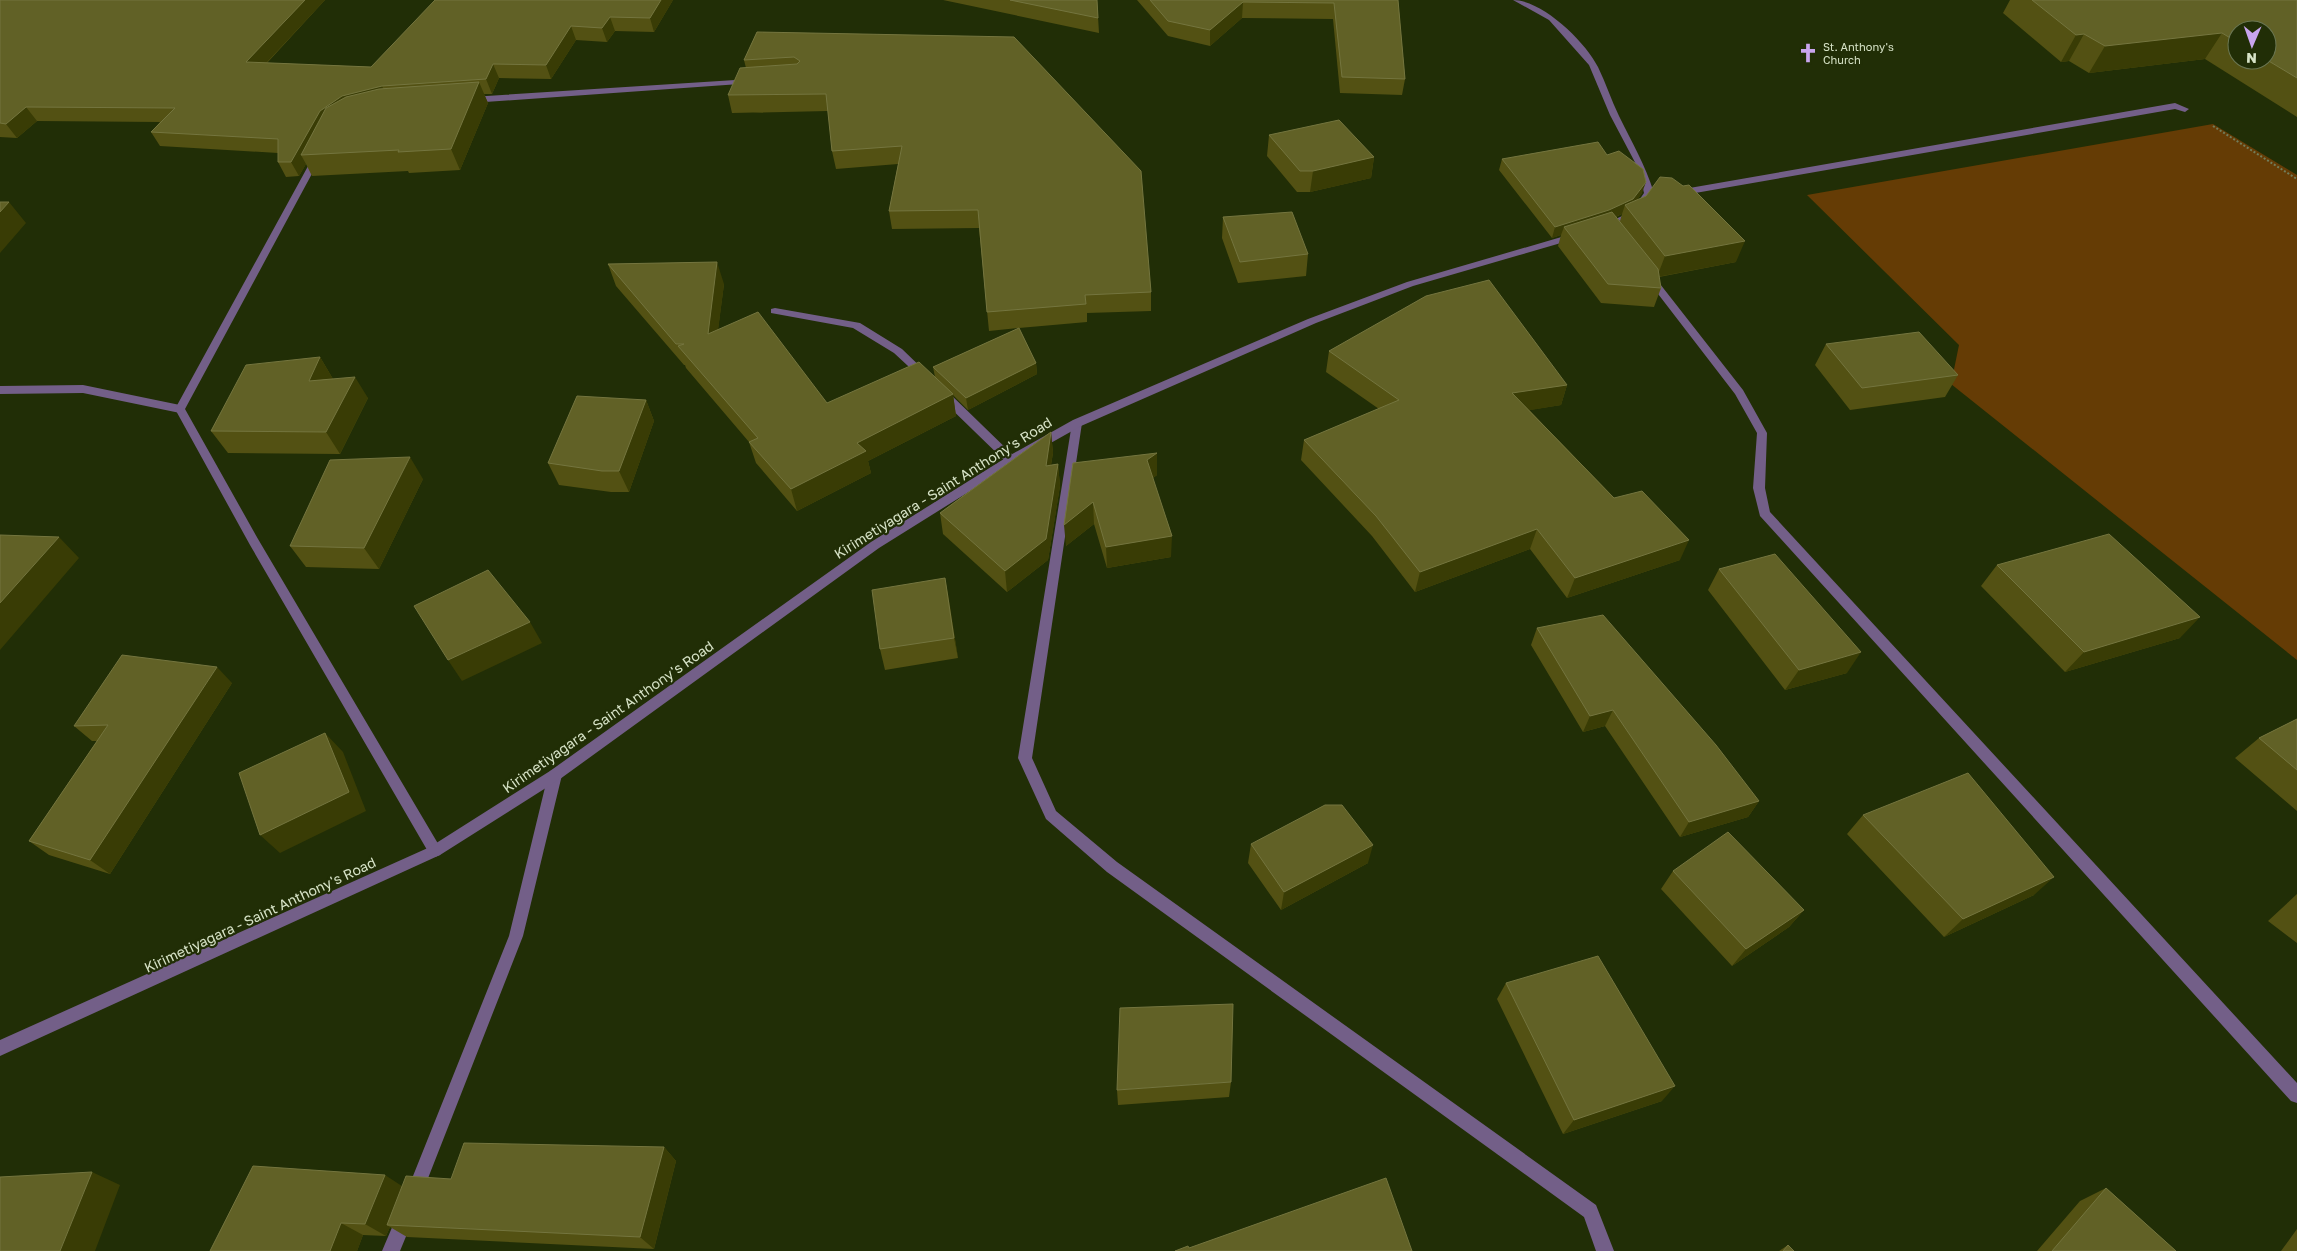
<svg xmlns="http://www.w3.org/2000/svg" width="2297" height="1251" font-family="'Golos Text',sans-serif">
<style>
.green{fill:#653c05}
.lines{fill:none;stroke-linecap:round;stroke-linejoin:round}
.path{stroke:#717d5b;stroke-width:2;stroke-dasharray:2 2;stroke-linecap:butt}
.service{fill:#735f88;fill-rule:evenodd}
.minor{fill:#735f88;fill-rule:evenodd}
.tertiary{fill:#735f88;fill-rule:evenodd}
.wall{fill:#535113;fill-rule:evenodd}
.shaded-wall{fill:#393c05}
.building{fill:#616126;stroke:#74753f}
.labels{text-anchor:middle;stroke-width:4.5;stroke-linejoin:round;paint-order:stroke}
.far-poi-label{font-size:11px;fill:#d7e3c7;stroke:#212e06;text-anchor:start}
.street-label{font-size:14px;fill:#d7e3c7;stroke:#212e06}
</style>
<rect width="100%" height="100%" fill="#212e06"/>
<path class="green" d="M 2213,124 L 2297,175 L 2297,660 L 1951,384 L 1959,345 L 1807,195 Z"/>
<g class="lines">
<path class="path" d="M 2213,126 L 2297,179"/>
<path class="service" d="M 83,385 L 180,405 L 185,409 L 180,413 L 83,393 L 0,394 L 0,386 Z"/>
<path class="minor" d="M 751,79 L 754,79 L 754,83 L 471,103 L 467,100 L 471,97 Z
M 2175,103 L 2189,109 L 2185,112 L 2175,109 L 1678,196 L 1673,193 L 1678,190 Z
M 317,154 L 321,157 L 185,409 L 258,539 L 440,847 L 442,851 L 440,855 L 435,857 L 430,855 L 250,545 L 175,409 L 313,157 Z
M 775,308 L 860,323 L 902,349 L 930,376 L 925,379 L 921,378 L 894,353 L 853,328 L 771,313 L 771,309 Z
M 943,390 L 947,391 L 1015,457 L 1017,460 L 1015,463 L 1007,463 L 939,397 L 938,394 Z
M 1077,419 L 1082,423 L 1032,758 L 1056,811 L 1117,862 L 1596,1205 L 1614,1251 L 1596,1251 L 1584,1217 L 1107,872 L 1046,819 L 1018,758 L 1072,423 Z
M 555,769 L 560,771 L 562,775 L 523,936 L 423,1191 L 421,1197 L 415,1199 L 409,1197 L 407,1191 L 509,936 L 548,775 L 550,771 Z
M 405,1208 L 411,1211 L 414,1217 L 400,1251 L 382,1251 L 399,1211 Z"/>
<path class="tertiary" d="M 1513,0 C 1542,0 1585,41 1598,67 C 1606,83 1611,100 1619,116 C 1632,143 1645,164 1654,193 L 1637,216 L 1606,229 L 1603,230 L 1598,227 L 1631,212 L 1644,193 L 1638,168 L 1610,115 L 1589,65 L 1549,20 Z
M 1575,233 L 1578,234 L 1578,238 L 1413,286 L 1316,323 L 1081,426 L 1015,463 L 879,548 L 560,779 L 440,855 L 0,1056 L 0,1040 L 430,847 L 550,771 L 871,542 L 1007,457 L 1073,420 L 1308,319 L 1407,282 Z
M 1650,274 L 1653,275 L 1743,390 L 1767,433 L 1765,488 L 1770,512 L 2297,1083 L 2297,1103 L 2291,1101 L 1760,516 L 1753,488 L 1757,433 L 1735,394 L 1645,277 Z"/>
</g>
<path class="wall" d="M 0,0 L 325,0 L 267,63 L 371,67 L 673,0 L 654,32 L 615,31 L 607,42 L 576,40 L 551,79 L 499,78 L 492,94 L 484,94 L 488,103 L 460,170 L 409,173 L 408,171 L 312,176 L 306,164 L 299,176 L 286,177 L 278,162 L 278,153 L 160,146 L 151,132 L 160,122 L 37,121 L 17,138 L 0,137 Z
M 943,0 L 1097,0 L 1099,33 Z
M 1137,0 L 1398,0 L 1405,79 L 1402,95 L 1340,93 L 1333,19 L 1242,18 L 1210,46 L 1168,36 Z
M 2010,0 L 2297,0 L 2297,117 L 2205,59 L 2089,73 L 2069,61 L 2061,62 L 2003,13 ZM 2237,30 L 2267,60 L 2237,60 Z
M 757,32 L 1151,292 L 1151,311 L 1087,313 L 1087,322 L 1019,328 L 1036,363 L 1037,374 L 968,410 L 953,395 L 956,416 L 868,461 L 871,473 L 797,511 L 756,463 L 749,442 L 686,368 L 685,365 L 684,365 L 616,286 L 608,264 L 724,284 L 718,329 L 827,403 L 935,377 L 933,367 L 1019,328 L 989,331 L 979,228 L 892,229 L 889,211 L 898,164 L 836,169 L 832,151 L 828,111 L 732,113 L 728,95 L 746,68 L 744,60 Z
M 1269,135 L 1374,157 L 1371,178 L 1310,192 L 1297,192 L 1267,156 Z
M 1607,155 L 1642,193 L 1637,200 L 1736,262 L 1659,277 L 1661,288 L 1654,307 L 1601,303 L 1558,246 L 1561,235 L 1552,238 L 1499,170 L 1502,159 ZM 1622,214 L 1620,221 L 1616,217 Z
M 1223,217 L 1308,254 L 1306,276 L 1238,283 L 1222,238 Z
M 1826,344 L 1958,375 L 1945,397 L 1850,410 L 1815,365 Z
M 1329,351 L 1567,385 L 1561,405 L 1529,410 L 1614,498 L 1680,560 L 1567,598 L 1530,549 L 1415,592 L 1372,536 L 1301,460 L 1304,440 L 1379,409 L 1326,372 Z
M 320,357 L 333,379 L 368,398 L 340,454 L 228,453 L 211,431 Z
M 646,400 L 654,421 L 629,492 L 611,492 L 559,485 L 548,463 Z
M 1051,432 L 1053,453 L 1051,465 L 1058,464 L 1060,486 L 1048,560 L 1007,592 L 943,534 L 940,513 Z
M 1073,463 L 1157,475 L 1153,478 L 1171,557 L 1107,568 L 1094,524 L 1066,546 Z
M 423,479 L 379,569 L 306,567 L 290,546 Z
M 1997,565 L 2180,638 L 2065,672 L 1981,586 Z
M 1719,569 L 1847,673 L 1785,690 L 1708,590 Z
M 945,578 L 958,658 L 885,670 L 880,649 Z
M 1537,628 L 1759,801 L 1748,817 L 1680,837 L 1605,726 L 1583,732 L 1531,645 Z
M 232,683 L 110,874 L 49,855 L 29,841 L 97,741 L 92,741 L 74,726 Z
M 2297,719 L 2297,811 L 2235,758 L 2259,738 Z
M 1863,815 L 2034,895 L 1944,937 L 1847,834 Z
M 1251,844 L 1368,863 L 1281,910 L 1248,863 Z
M 1673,871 L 1804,910 L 1789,927 L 1732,966 L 1661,889 Z
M 2297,894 L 2297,943 L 2268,921 Z
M 1506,983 L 1662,1101 L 1563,1134 L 1497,999 Z
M 1231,1082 L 1229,1097 L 1118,1105 L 1117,1090 Z
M 664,1147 L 676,1161 L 654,1249 L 407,1237 L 390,1227 L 386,1236 L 363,1235 L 357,1251 L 210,1251 L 403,1186 Z
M 2106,1188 L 2176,1251 L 2037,1251 L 2080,1201 Z
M 2297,1229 L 2297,1251 L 2281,1251 Z
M 1788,1245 L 1794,1251 L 1779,1251 Z"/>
<path class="shaded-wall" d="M 305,0 L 325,0 L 254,76 L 246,62 Z
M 661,0 L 673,0 L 654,32 L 650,18 Z
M 1243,2 L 1242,18 L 1210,46 L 1210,30 Z
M 610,17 L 615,31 L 607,42 L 602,28 Z
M 571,26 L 576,40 L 551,79 L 546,65 Z
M 2222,33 L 2205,59 L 2089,73 L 2105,46 Z
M 2084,34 L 2069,61 L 2061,62 L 2076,35 Z
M 493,64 L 499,78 L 492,94 L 486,79 Z
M 479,82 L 488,103 L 460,170 L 451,149 Z
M 382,86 L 389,100 L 301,155 L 306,164 L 299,176 L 291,162 L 320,111 L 342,96 Z
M 26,107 L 37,121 L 17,138 L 6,124 Z
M 1374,157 L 1371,178 L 1310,192 L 1313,171 Z
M 1646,182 L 1642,193 L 1630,210 L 1625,205 L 1622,214 L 1605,221 L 1564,227 L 1561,235 L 1552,238 L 1555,227 Z
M 9,202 L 26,223 L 0,253 L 0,212 Z
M 1745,241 L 1736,262 L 1657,277 L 1665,256 Z
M 717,262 L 724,284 L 715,355 L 708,334 Z
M 320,357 L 333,379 L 309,381 Z
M 1036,363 L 1037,374 L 968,410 L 966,398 Z
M 355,377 L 368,398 L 340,454 L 326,432 Z
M 1567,385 L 1561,405 L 1507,414 L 1512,393 Z
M 953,394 L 956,416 L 868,461 L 871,473 L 797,511 L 791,489 L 857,443 Z
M 646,400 L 654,421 L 629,492 L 619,471 Z
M 1051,432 L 1053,453 L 1047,487 L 1046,466 Z
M 1157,453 L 1157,475 L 1147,482 L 1147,460 Z
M 410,457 L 423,479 L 379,569 L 364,548 Z
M 1058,464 L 1060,486 L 1048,560 L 1007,592 L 1005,571 Z
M 1093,502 L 1094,524 L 1066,546 L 1064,525 Z
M 1537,529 L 1530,549 L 1415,592 L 1420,572 Z
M 1172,536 L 1171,557 L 1107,568 L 1106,547 Z
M 59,537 L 79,558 L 0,650 L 0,603 Z
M 1689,540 L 1680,560 L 1567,598 L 1575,578 Z
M 945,578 L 949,599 L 958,658 L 954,638 Z
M 2200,617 L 2180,638 L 2065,672 L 2084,652 Z
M 530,622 L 542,643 L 462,681 L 448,660 Z
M 1861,652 L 1847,673 L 1785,690 L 1799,670 Z
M 217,667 L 232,683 L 110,874 L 90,860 Z
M 1613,710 L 1605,726 L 1583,732 L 1590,716 Z
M 325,733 L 343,752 L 366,811 L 280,853 L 260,835 Z
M 1759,801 L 1748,817 L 1680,837 L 1689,822 Z
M 1373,845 L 1368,863 L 1281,910 L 1284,892 Z
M 2054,877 L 2034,895 L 1944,937 L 1963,919 Z
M 1804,910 L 1789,927 L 1732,966 L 1746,949 Z
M 1675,1086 L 1662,1101 L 1563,1134 L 1574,1120 Z
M 664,1147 L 676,1161 L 654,1249 L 640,1237 Z
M 92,1172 L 120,1185 L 95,1251 L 60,1251 Z
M 385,1175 L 405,1188 L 387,1225 L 390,1227 L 386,1236 L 365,1224 Z
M 341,1223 L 363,1235 L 357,1251 L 330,1251 Z"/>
<path class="building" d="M 0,0 L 305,0 L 246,62 L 371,67 L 435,0 L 661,0 L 650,18 L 610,17 L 602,28 L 571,26 L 546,65 L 493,64 L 486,79 L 382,86 L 342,96 L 320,111 L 291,162 L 278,162 L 278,139 L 151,132 L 175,108 L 26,107 L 6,124 L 0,123 Z
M 1010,0 L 1097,0 L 1098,18 Z
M 1150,0 L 1398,0 L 1405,79 L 1342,77 L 1334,3 L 1243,2 L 1210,30 L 1168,21 Z
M 2032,0 L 2297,0 L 2297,78 L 2267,60 L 2267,30 L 2237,30 L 2237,42 L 2222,33 L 2105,46 L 2084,34 L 2076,35 Z
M 757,32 L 1014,37 L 1141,171 L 1151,292 L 1085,295 L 1086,304 L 987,312 L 978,210 L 889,211 L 902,146 L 832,151 L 826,94 L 728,95 L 740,68 L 797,64 L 800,61 L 794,57 L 744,60 Z
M 479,82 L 451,149 L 398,152 L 399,150 L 301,155 L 326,108 L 346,97 L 379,89 Z
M 1339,120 L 1374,157 L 1313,171 L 1300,171 L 1269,135 Z
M 1598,142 L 1607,155 L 1619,151 L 1643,169 L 1646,182 L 1633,199 L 1609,210 L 1555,227 L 1502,159 Z
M 1660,177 L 1672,178 L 1683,186 L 1689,185 L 1745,241 L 1665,256 L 1625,205 L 1646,196 Z
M 0,202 L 9,202 L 0,212 Z
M 1292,212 L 1308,254 L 1240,262 L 1223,217 Z
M 1612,212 L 1658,269 L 1661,288 L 1608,284 L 1564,227 Z
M 717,262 L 708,334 L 758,312 L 827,403 L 919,362 L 953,394 L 857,443 L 866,451 L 791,489 L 749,442 L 758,438 L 678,346 L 684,344 L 676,344 L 608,264 Z
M 1489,280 L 1567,385 L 1512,393 L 1614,498 L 1642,491 L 1689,540 L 1575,578 L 1537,529 L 1420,572 L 1376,516 L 1304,440 L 1399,400 L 1329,351 L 1426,296 Z
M 1019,328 L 1036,363 L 966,398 L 933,367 Z
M 1919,332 L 1958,375 L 1862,388 L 1826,344 Z
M 320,357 L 309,381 L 355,377 L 326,432 L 211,431 L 246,365 Z
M 577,396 L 646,400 L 619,471 L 602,471 L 548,463 Z
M 1051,432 L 1046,466 L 1058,464 L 1046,539 L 1005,571 L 940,513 Z
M 1157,453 L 1147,460 L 1172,536 L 1106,547 L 1093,502 L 1064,525 L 1073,463 Z
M 410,457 L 364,548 L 290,546 L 330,460 Z
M 2109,534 L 2200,617 L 2084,652 L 1997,565 Z
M 0,535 L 59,537 L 0,603 Z
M 1775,554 L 1861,652 L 1799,670 L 1719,569 Z
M 488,570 L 530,622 L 448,660 L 414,606 Z
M 945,578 L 954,638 L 880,649 L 872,590 Z
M 1603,615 L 1716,745 L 1759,801 L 1689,822 L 1613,710 L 1590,716 L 1537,628 Z
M 122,655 L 217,667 L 90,860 L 29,841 L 108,725 L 74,726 Z
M 2297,719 L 2297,770 L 2259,738 Z
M 325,733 L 349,792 L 260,835 L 239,773 Z
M 1968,773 L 2054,877 L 1963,919 L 1863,815 Z
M 1325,805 L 1342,805 L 1373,845 L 1284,892 L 1251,844 Z
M 1728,832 L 1804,910 L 1746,949 L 1673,871 Z
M 1598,956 L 1675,1086 L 1574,1120 L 1506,983 Z
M 1233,1004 L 1231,1082 L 1117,1090 L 1120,1008 Z
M 464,1143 L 664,1147 L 640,1237 L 387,1225 L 406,1176 L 451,1179 Z
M 253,1166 L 385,1175 L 365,1224 L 341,1223 L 330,1251 L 210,1251 Z
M 92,1172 L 60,1251 L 0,1251 L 0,1177 Z
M 1386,1178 L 1412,1251 L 1175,1251 L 1188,1246 L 1189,1248 Z
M 2106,1188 L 2176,1251 L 2052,1251 Z
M 1788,1245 L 1794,1251 L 1783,1251 Z"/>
<defs>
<symbol id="church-bare" viewBox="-9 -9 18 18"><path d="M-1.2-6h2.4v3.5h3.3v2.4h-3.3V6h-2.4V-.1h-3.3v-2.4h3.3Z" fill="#c9a5ee" stroke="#212e06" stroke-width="2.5" paint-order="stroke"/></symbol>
</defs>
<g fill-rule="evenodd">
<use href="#church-bare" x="1794" y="39" width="28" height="28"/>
</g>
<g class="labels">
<g class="far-poi-label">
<text x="1823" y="51">St. Anthony's<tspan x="1823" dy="13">Church</tspan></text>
</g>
<g class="street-label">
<text transform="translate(943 488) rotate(-32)" y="5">Kirimetiyagara - Saint Anthony's Road</text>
<text transform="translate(608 717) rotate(-35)" y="5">Kirimetiyagara - Saint Anthony's Road</text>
<text transform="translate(260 915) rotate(-25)" y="5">Kirimetiyagara - Saint Anthony's Road</text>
</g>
</g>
<g transform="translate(2252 45) rotate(182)"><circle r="24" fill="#212e06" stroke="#6a7653"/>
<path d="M0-4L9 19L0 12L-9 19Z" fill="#c9a5ee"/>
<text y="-8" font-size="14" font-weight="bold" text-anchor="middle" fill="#d7e3c7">N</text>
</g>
</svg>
